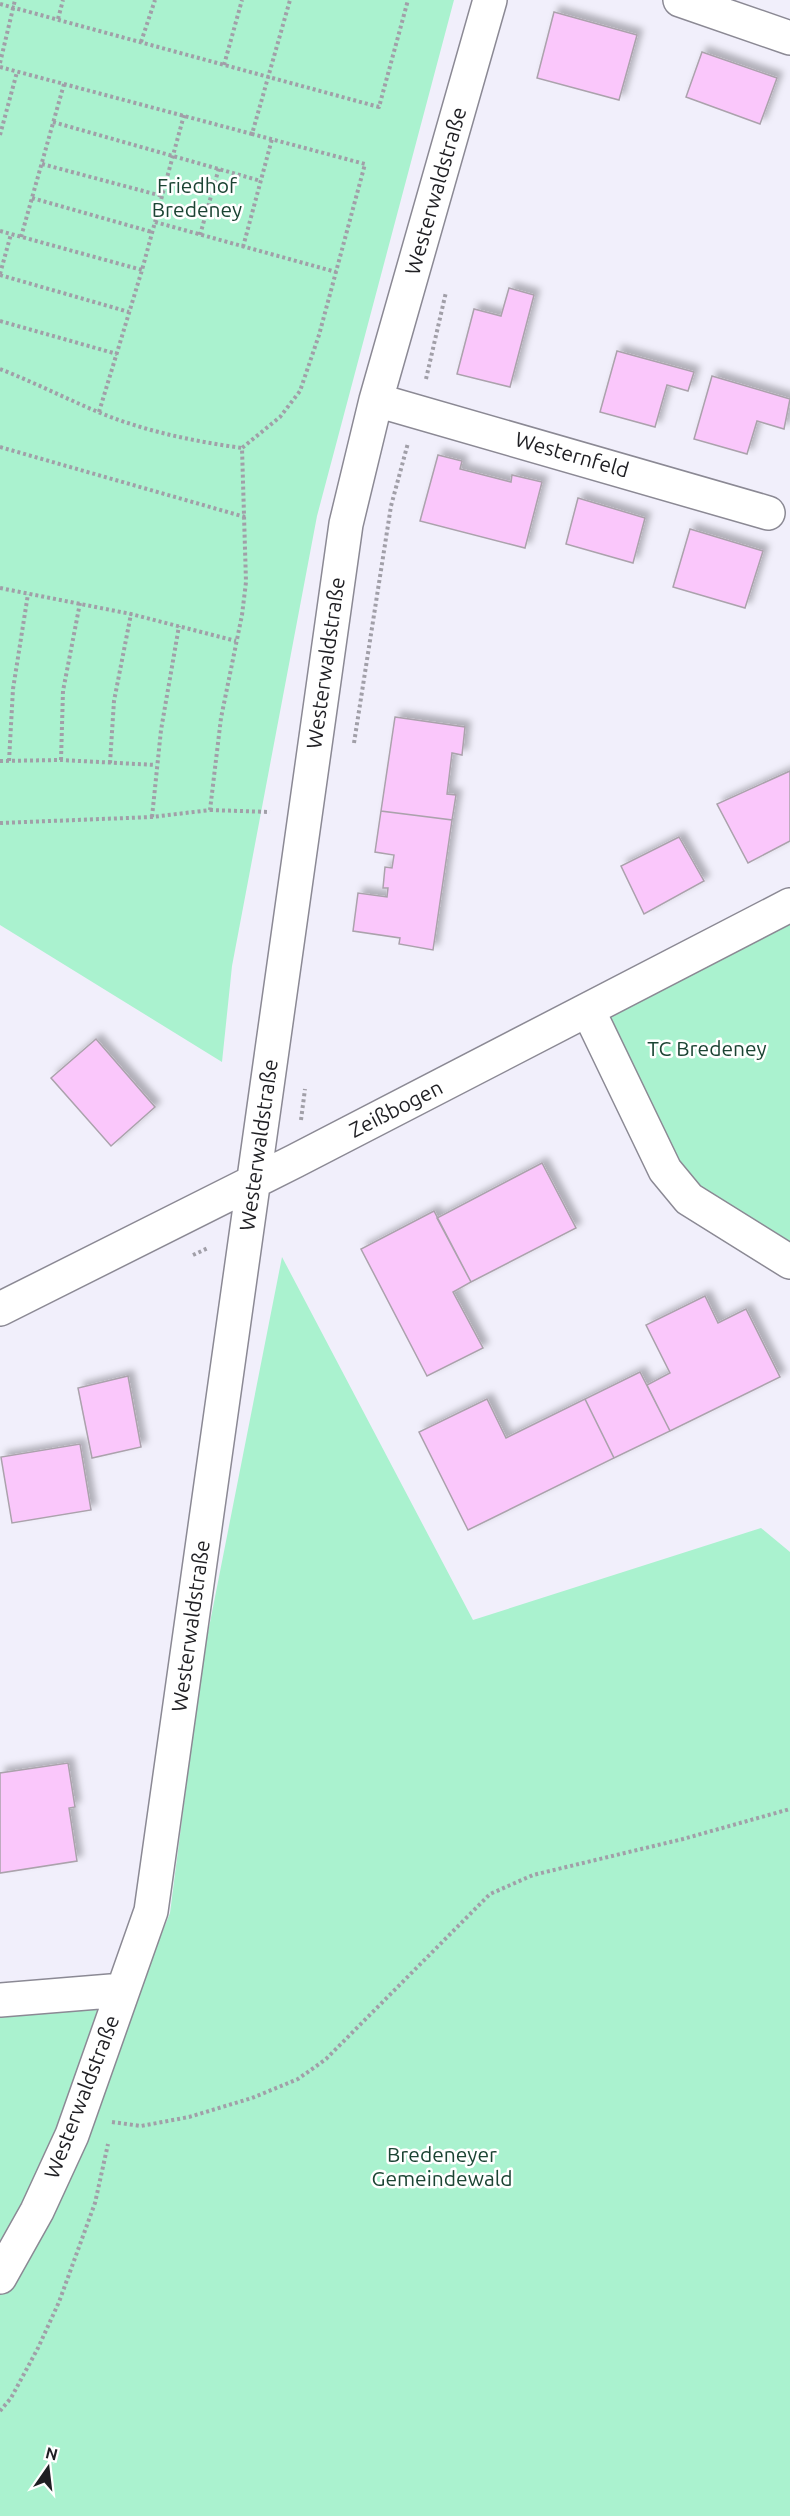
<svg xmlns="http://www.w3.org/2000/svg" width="790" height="2516" font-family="Ubuntu,sans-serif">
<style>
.green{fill:#aaf2cf}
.building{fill:#fac7fb;stroke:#aba2ac;stroke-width:1.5;filter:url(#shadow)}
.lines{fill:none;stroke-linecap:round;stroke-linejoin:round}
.minor-casing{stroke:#8b8994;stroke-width:36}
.path{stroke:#a19fa8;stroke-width:4;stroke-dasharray:3 3;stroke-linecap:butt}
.minor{stroke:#fff;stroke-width:33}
.labels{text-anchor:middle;stroke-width:5;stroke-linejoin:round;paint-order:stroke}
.park-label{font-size:21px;fill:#1b4433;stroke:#fff}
.street-label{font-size:21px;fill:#1f1f23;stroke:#fff}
</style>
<defs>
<filter id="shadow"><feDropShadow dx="5.5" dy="-5.5" stdDeviation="3" flood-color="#0004"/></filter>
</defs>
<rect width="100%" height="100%" fill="#f1effb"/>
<path class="green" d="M 0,0 L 454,0 L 317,516 L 232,966 L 222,1062 L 0,925 Z
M 790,911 L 790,1253 L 671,1166 L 597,1013 Z
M 282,1257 L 473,1620 L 761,1528 L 790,1552 L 790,2516 L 0,2516 L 0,2012 L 134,2001 L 170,1913 L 202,1663 Z"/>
<path class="building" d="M 554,12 L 637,35 L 619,100 L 537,78 Z
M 702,52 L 777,78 L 760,124 L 686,97 Z
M 509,288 L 534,295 L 510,387 L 457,374 L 474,309 L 501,316 Z
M 617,351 L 694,372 L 688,391 L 667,385 L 655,427 L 600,412 Z
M 712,376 L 790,399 L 784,429 L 757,421 L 747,454 L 694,439 Z
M 438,455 L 462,461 L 460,469 L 511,482 L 512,475 L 542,482 L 525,548 L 420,521 Z
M 578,498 L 645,518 L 633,563 L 566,544 Z
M 690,529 L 763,551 L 745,608 L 673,587 Z
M 395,717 L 465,727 L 462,755 L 452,753 L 447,794 L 456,795 L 452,820 L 381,811 Z
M 790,771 L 790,841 L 748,863 L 717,804 Z
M 381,811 L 452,820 L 433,950 L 399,944 L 400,938 L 353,931 L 358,893 L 387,897 L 388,888 L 383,888 L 385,867 L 392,868 L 394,855 L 375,852 Z
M 679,837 L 704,881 L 644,914 L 621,866 Z
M 96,1039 L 155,1107 L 111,1146 L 51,1078 Z
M 542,1163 L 576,1228 L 471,1282 L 437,1218 Z
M 434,1211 L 471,1282 L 453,1292 L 483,1348 L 427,1376 L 361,1249 Z
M 705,1296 L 718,1323 L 746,1309 L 780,1377 L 670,1431 L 647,1385 L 670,1373 L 646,1325 Z
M 640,1372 L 670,1431 L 614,1458 L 585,1399 Z
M 128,1376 L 141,1447 L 92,1458 L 78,1388 Z
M 487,1399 L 506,1438 L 585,1399 L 614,1458 L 468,1530 L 419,1432 Z
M 80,1444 L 91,1510 L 12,1523 L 1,1457 Z
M 68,1763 L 75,1807 L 69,1808 L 77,1861 L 0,1873 L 0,1773 Z"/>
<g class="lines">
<defs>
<path id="minor" d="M 680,0 L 790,38
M 376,400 L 768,513
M 588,1010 L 665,1170 L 689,1199 L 790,1262
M 0,1309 L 295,1161 L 790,905
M 0,2000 L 123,1990
M 0,2277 L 37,2211 L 72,2135 L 151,1911 L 346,524 L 376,400 L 490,0"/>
</defs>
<use href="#minor" class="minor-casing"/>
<path class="path" d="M 0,4 L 379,107 L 408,0
M 58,19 L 63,0
M 141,42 L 155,0
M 0,63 L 15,0
M 224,65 L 242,0
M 0,67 L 252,134
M 53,122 L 261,181
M 0,135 L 17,72
M 42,164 L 162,196
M 32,198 L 152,232
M 155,222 L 336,272
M 0,231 L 142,270
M 200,235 L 219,168
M 21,237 L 64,84
M 243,247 L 272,139
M 0,274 L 11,234
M 0,275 L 129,312
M 0,321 L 117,354
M 0,369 C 33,382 65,398 98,412 C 144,431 192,441 242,448
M 426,379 L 446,292
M 99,412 L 142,270 L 184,115
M 0,447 L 245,517
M 0,588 L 131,614 L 236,641
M 354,743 L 391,506 L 408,443
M 61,760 L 63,691 L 80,603
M 0,761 L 61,760 L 156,765
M 9,761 L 13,689 L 28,594
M 110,763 L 114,701 L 131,614
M 210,810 L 270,812
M 152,817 L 161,730 L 179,626
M 0,823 L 152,817 L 210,810 L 221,718 L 242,615 L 246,582 L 242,448 L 280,417 L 300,391 L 319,335 L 365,164 L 252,134 L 290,0
M 301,1120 L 305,1089
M 193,1255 L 208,1248
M 112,2122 L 141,2126 L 189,2117 L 252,2098 L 298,2079 L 326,2059 L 490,1894 L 533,1875 L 683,1839 L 790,1809
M 0,2411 L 11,2398 L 38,2348 L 59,2302 L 95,2203 L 108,2144"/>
<use href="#minor" class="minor"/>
</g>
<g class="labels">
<g class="park-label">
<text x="197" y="193">Friedhof<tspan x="197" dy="24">Bredeney</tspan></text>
<text x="707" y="1056">TC Bredeney</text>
<text x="442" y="2162">Bredeneyer<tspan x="442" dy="24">Gemeindewald</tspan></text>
</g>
<g class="street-label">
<text transform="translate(436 191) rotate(-74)" y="7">Westerwaldstraße</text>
<text transform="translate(572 455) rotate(16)" y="7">Westernfeld</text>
<text transform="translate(326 663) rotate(-82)" y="7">Westerwaldstraße</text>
<text transform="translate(396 1109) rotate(-27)" y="7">Zeißbogen</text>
<text transform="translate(259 1145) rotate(-82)" y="7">Westerwaldstraße</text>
<text transform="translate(191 1626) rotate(-82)" y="7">Westerwaldstraße</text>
<text transform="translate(82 2097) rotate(-69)" y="7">Westerwaldstraße</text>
</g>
</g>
<g transform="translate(48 2468) rotate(14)" stroke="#ffffff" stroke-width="4.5" paint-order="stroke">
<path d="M0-4.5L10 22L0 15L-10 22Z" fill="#1f1f23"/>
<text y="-9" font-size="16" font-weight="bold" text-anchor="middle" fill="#1f1f23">N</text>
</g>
</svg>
